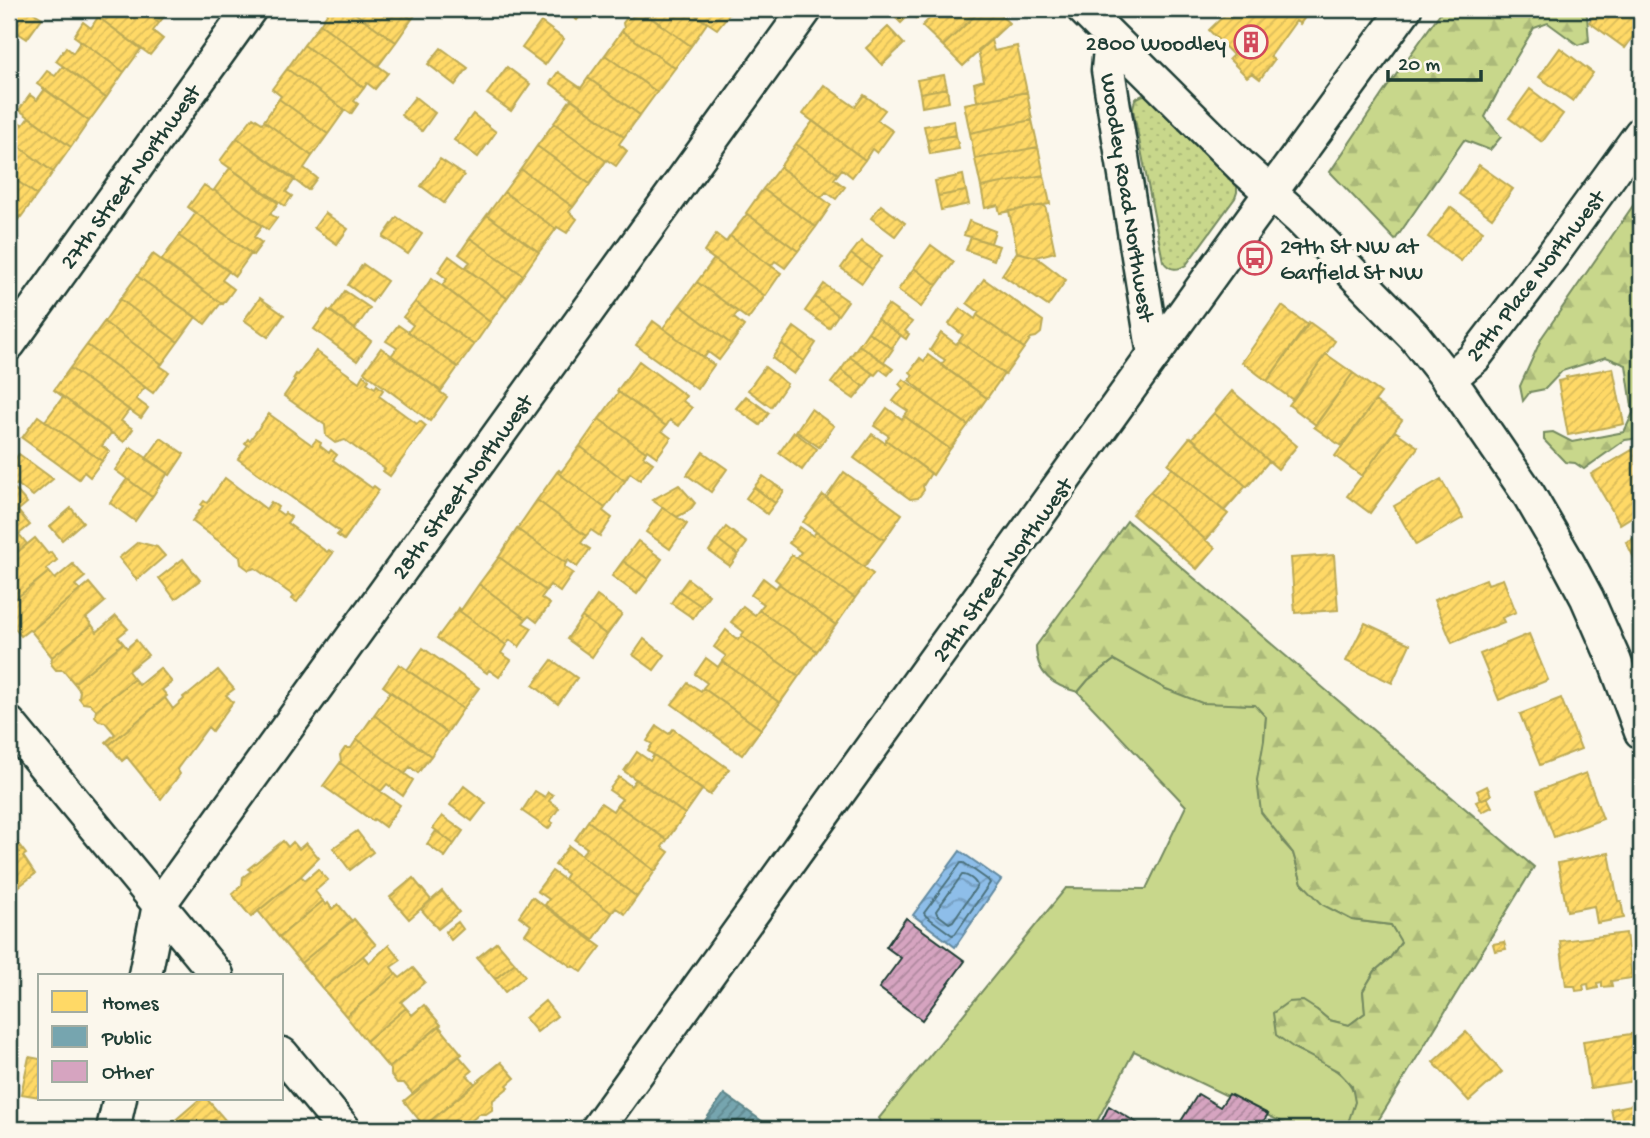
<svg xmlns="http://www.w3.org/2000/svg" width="1650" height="1138" font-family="'Gochi Hand',sans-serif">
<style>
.green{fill:#c8d78b;stroke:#748a60;stroke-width:2}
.forest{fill:url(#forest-firs);stroke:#748a60;stroke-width:2}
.park{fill:url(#park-dots);stroke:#748a60;stroke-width:2}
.water{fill:url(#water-waves);stroke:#628aa1;stroke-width:2}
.homes{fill:url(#homes-hatch);stroke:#bcaa57;stroke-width:2}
.public{fill:url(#public-hatch);stroke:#5c868a;stroke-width:2}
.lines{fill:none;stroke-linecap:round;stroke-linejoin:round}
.shore{stroke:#4b717c;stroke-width:2}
.building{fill:url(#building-hatch);stroke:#1f3d34;stroke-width:2}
.street-casing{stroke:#1f3d34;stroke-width:37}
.street{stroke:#fbf7ec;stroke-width:32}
.labels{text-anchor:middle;stroke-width:7;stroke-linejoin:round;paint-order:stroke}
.poi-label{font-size:23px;fill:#1f3d34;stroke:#fbf7ec;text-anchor:end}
.street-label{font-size:23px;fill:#1f3d34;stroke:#fbf7ec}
</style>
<defs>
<pattern id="forest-firs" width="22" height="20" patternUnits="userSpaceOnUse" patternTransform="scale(1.75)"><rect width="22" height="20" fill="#c8d78b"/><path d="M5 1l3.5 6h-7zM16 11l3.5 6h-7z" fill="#abb979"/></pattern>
<pattern id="park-dots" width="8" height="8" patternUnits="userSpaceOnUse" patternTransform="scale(1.75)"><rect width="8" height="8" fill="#c8d78b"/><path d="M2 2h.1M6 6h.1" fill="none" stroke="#abb979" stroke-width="1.8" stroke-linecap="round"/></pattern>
<pattern id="water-waves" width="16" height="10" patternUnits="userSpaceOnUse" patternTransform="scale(1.75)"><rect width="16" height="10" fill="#8ebee9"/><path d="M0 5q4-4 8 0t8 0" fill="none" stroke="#739cbe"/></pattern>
<pattern id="homes-hatch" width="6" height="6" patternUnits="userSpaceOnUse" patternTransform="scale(1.75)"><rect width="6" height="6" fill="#ffd966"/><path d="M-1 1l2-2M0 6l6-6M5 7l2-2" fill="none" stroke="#dabb59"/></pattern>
<pattern id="public-hatch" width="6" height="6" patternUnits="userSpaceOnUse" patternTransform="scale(1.75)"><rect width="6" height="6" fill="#76a5af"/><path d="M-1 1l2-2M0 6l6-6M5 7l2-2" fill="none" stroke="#60888f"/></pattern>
<pattern id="building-hatch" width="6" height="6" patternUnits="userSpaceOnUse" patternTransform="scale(1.75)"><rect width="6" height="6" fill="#d6a4c0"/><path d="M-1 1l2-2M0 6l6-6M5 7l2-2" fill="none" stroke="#ad879d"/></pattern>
</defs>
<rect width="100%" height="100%" fill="#fbf7ec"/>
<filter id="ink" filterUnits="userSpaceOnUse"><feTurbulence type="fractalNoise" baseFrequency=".0143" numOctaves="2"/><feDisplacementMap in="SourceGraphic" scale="14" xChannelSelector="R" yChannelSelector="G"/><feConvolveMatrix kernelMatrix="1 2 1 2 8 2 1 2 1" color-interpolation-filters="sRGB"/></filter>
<g filter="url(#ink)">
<path class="green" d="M 1114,660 L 1166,689 L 1235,704 L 1255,705 L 1266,717 L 1264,740 L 1283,842 L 1293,853 L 1302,883 L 1352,920 L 1391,925 L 1402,942 L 1390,958 L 1375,971 L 1363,991 L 1365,1013 L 1349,1025 L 1329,1020 L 1317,1010 L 1294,1048 C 1315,1059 1356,1073 1355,1102 C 1354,1110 1349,1121 1346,1129 L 1296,1129 L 1134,1051 L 1093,1129 L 885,1129 L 879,1118 L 1066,888 L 1146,889 L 1186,806 L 1078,692 L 1088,680 Z"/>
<path class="forest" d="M 1443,9 L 1584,9 L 1587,16 L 1589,41 L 1578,45 L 1548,23 L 1534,28 L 1510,68 L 1485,117 L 1501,137 L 1490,150 L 1464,140 L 1395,240 L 1330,172 L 1383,93 Z
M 1641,194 L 1641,440 L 1640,438 L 1625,440 L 1584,469 L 1575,463 L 1565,462 L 1544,440 L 1544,433 L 1553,432 L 1572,442 L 1624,432 L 1633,413 L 1626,365 L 1606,357 L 1562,371 L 1545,389 L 1530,392 L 1523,401 L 1520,386 L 1542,337 Z
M 1127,521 L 1534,867 L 1373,1129 L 1346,1129 L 1355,1102 L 1352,1086 L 1338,1071 L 1294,1048 L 1276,1035 L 1273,1013 L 1288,1002 L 1303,1001 L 1317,1010 L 1329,1020 L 1349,1025 L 1365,1013 L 1363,991 L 1375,971 L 1390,958 L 1401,942 L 1391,925 L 1352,920 L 1323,905 L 1302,883 L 1293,853 L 1261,812 L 1257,780 L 1264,740 L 1266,717 L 1255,705 L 1202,703 L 1166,689 L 1114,660 L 1088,680 L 1078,692 C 1053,686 1036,674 1036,646 Z"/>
<path class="park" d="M 1145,94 L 1151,95 L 1237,183 L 1237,192 L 1235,198 L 1186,265 C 1177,271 1169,270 1163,261 L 1133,109 L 1135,99 Z"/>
<path class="water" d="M 960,851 L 1001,880 L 955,947 L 913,915 Z"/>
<path class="homes" d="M 10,9 L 28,9 L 42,18 L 27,39 L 9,27 Z
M 92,9 L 139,9 L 159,23 L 153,31 L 163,39 L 150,55 L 98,17 L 98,16 L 91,10 Z
M 139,9 L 170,9 L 159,23 Z
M 330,9 L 349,9 L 396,42 L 378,66 L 320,24 Z
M 349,9 L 397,9 L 412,19 L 396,42 Z
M 397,9 L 420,9 L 412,19 Z
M 562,9 L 585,9 L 577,20 Z
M 638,9 L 691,46 L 675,68 L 622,31 L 624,28 L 623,23 L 626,19 L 631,18 Z
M 639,9 L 687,9 L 707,23 L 691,46 Z
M 687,9 L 733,9 L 717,29 Z
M 887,9 L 928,9 L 917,19 L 911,13 L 901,23 Z
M 939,9 L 982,9 L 943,46 L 922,26 Z
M 982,9 L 1005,9 L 999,14 L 1009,23 L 963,66 L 943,46 Z
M 1231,9 L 1311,9 L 1300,24 L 1296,21 L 1270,57 L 1274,60 L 1260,79 L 1252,73 L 1247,77 L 1229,59 L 1233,55 L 1209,30 Z
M 1599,9 L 1641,9 L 1641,26 L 1625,48 L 1589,22 Z
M 98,17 L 141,49 L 124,72 L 74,36 L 83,22 L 91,28 Z
M 541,22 L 564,39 L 545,65 L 522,48 Z
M 320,24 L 388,73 L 375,89 L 367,83 L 364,88 L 304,45 Z
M 888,27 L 904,44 L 882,65 L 866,48 Z
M 622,31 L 675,68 L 657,92 L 605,55 Z
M 991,40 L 994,51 L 1017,46 L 1027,92 L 977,101 L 974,83 L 984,80 L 978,50 Z
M 81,41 L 124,72 L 106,98 L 56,61 L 66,47 L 73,53 Z
M 304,45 L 364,88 L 354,101 L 358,104 L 351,114 L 287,69 Z
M 441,48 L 468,68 L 455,85 L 428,64 Z
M 1560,48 L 1593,73 L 1573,101 L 1539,77 Z
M 605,55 L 657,92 L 640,115 L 588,78 Z
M 63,66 L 106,98 L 89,121 L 37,84 L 47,71 L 55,76 Z
M 507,67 L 530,84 L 511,111 L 487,94 Z
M 287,69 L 345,110 L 328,134 L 279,99 L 281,96 L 272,89 Z
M 558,72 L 581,88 L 588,78 L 640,115 L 624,137 L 550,83 Z
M 944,75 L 947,88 L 920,93 L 917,80 Z
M 824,85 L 855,107 L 864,95 L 885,110 L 877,120 L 893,131 L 877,153 L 872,149 L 865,160 L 803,114 Z
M 947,88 L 949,102 L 922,107 L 920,93 Z
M 45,89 L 89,121 L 71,147 L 19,110 L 30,95 L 37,100 Z
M 1530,89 L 1563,114 L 1542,142 L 1509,118 Z
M 1027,92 L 1032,120 L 970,133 L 964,104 Z
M 415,97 L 435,113 L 422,131 L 401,115 Z
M 279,99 L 328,134 L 312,156 L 264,121 Z
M 571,99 L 624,137 L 619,144 L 627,151 L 616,166 L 607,160 L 606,161 L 554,123 Z
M 473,114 L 496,132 L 478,157 L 454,140 Z
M 12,117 L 23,125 L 29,117 L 71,147 L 53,172 L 9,139 L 9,123 Z
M 253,117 L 262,123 L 264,121 L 312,156 L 304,168 L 317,178 L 308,190 L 237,138 Z
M 1032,120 L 1038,147 L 975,159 L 970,133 Z
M 813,121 L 865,160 L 852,177 L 842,169 L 838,174 L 796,144 Z
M 954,121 L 956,135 L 927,140 L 924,126 Z
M 554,123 L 606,161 L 590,184 L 537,146 Z
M 956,135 L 959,149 L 930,154 L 927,140 Z
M 237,138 L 295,179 L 286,192 L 292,196 L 285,206 L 220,161 Z
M 9,139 L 53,172 L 37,195 L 9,175 Z
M 796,144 L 838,174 L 834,179 L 845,187 L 836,199 L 826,192 L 821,198 L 780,167 Z
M 537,146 L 590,184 L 573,207 L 521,169 Z
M 1038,147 L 1044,175 L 981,187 L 975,159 Z
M 440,159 L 464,175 L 444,203 L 421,186 Z
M 1479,165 L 1513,189 L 1492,218 L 1459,194 Z
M 780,167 L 831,205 L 816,227 L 763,189 Z
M 230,168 L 278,203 L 270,214 L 277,218 L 268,230 L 214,190 Z
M 521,169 L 573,207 L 569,212 L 577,219 L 567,233 L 557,227 L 556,229 L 504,192 Z
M 9,175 L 37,195 L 21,217 L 20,216 L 19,218 L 9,211 Z
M 963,175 L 966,191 L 938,196 L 935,181 Z
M 1044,175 L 1050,204 L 1000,213 L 998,205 L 985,208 L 981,187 Z
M 204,185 L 213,191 L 214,190 L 262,226 L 254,237 L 262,243 L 253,255 L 188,207 Z
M 763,189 L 816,227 L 798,251 L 746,213 Z
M 966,191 L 969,204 L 941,210 L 938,196 Z
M 504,192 L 556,229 L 539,252 L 487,215 Z
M 881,205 L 905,223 L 895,236 L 871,218 Z
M 1045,205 L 1055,252 L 1036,257 L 1017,252 L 1009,211 Z
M 1450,207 L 1483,231 L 1461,261 L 1428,237 Z
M 9,211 L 19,218 L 9,232 Z
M 196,213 L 251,254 L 235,276 L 179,236 Z
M 325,213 L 348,229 L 337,244 L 314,228 Z
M 747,214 L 798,251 L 785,268 L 775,261 L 771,266 L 730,236 Z
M 487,215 L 539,252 L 523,275 L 470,238 Z
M 397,217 L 422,234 L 408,254 L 383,237 Z
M 969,221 L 995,231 L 991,243 L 964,235 Z
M 716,234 L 726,242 L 730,236 L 781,273 L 765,296 L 704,252 Z
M 179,236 L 229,271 L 222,280 L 234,289 L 223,304 L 161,261 Z
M 971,237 L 999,246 L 994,260 L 966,250 Z
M 470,238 L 523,275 L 507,298 L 465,268 L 470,262 L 459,254 Z
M 861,241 L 882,256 L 872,269 L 851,254 Z
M 931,245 L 954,262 L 937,285 L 914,268 Z
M 1017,252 L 1036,257 L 1066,280 L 1048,306 L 1002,275 Z
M 153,254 L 221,303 L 205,324 L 137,276 Z
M 851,254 L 872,269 L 862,283 L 841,268 Z
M 449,256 L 507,298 L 490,322 L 442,285 L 447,279 L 438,272 Z
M 714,259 L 765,296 L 748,319 L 697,282 Z
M 363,264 L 387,281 L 372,302 L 348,285 Z
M 914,268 L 937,285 L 921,307 L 898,290 Z
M 137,276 L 196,317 L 178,342 L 120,299 Z
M 432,278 L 490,322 L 474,345 L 415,302 Z
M 984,279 L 1043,321 L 1041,333 L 1036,337 L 1031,338 L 1024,348 L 977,315 L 979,312 L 967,303 Z
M 697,282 L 738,312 L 734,318 L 744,326 L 731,344 L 680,305 Z
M 824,284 L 848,301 L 838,315 L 815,297 Z
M 345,291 L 370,308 L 355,329 L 331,311 Z
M 815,297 L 838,315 L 829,328 L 805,311 Z
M 260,298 L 284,315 L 268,337 L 244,320 Z
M 120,299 L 178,342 L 162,364 L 104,322 Z
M 415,302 L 474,345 L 458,367 L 408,332 L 413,325 L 403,317 Z
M 680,305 L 731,344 L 719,360 L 708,352 L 704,358 L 663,328 Z
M 888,305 L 912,322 L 905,331 L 909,334 L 906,339 L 877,319 Z
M 1282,306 L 1308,325 L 1267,381 L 1242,362 Z
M 960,308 L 975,319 L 977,315 L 1024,348 L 1005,375 L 959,341 L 963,335 L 949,324 Z
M 328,310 L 371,341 L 357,361 L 314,329 Z
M 877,319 L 901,335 L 892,348 L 868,332 Z
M 653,321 L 714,365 L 697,389 L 636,345 Z
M 104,322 L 162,364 L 160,366 L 169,372 L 153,393 L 87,345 Z
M 1309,322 L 1335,341 L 1293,400 L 1267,381 Z
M 398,325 L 458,367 L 441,391 L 391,356 L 397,348 L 386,341 Z
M 794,327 L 816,343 L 804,361 L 782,344 Z
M 868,332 L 893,349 L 884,362 L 859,345 Z
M 941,333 L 956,344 L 959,341 L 1004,374 L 987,398 L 941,365 L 945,360 L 930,350 Z
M 782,344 L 804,361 L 794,374 L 772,358 Z
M 87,345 L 145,387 L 136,399 L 148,408 L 141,418 L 70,368 Z
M 859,345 L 893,369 L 888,375 L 880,369 L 875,375 L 850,357 Z
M 381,348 L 441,391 L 440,392 L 447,397 L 430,421 L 364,372 Z
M 316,351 L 359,382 L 363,375 L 369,380 L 367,383 L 375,388 L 377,385 L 383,390 L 379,396 L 417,424 L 420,421 L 426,426 L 390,476 L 383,471 L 385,469 L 345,440 L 335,443 L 326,436 L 325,425 L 284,396 L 295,380 L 293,379 L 296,374 L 298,375 Z
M 1326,354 L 1353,373 L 1316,425 L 1289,405 Z
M 928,355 L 987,398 L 968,425 L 922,393 L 923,391 L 909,380 L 913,375 L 910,372 L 920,358 L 924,361 Z
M 850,357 L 873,374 L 864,387 L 841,370 Z
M 639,361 L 686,396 L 683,401 L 692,408 L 679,426 L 670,420 L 666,426 L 617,391 Z
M 765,367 L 787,384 L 771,407 L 748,390 Z
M 70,368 L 129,410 L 121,421 L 133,429 L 124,442 L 54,390 Z
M 1613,368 L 1624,424 L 1568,435 L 1558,381 L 1567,379 L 1566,377 Z
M 841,370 L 864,387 L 854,399 L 831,383 Z
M 1353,373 L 1381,393 L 1341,446 L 1314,427 Z
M 903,379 L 968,425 L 950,449 L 904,416 L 908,411 L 893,401 L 903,388 L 899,384 Z
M 617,391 L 666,426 L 662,431 L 671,438 L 657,457 L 647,450 L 646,452 L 599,419 L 618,393 Z
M 1232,391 L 1297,446 L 1278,469 L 1214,413 Z
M 746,396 L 769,413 L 760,425 L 736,408 Z
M 63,397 L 111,433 L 102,446 L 109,451 L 102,461 L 45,421 Z
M 1375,401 L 1402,420 L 1362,476 L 1335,456 Z
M 887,408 L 902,419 L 904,416 L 950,449 L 933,475 L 886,440 L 889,436 L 874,426 Z
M 811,409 L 834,426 L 819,447 L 796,431 Z
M 1214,413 L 1269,461 L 1247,487 L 1192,438 Z
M 269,414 L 312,445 L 316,440 L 321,443 L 320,446 L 329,453 L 331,450 L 337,455 L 333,460 L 372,488 L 374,486 L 379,490 L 344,540 L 337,535 L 340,532 L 238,459 L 248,445 L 245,443 L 248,439 L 250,440 Z
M 38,416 L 102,461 L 90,477 L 84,472 L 79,479 L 22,438 Z
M 599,419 L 646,452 L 643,456 L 653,463 L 640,480 L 630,473 L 625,481 L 580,446 Z
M 1395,431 L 1418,447 L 1370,513 L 1347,496 Z
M 794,432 L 817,449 L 802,470 L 779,453 Z
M 872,434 L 885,443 L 886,440 L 931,473 L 923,486 L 924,490 L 918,498 L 910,499 L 854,458 Z
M 1190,437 L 1246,486 L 1224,511 L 1168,464 Z
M 161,438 L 184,454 L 170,475 L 146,459 Z
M 580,446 L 625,481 L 605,508 L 557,472 L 559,470 L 561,472 Z
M 1639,446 L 1641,450 L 1641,511 L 1620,524 L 1591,474 Z
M 131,447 L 168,473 L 152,497 L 115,470 Z
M 703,452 L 727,469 L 711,492 L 687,475 Z
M 19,454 L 53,479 L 33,496 L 17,484 L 13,487 L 27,503 L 9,518 L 9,467 Z
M 1172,468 L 1228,514 L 1206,540 L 1150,492 Z
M 557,472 L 605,508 L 603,511 L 612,518 L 600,536 L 591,530 L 586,536 L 537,500 Z
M 844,472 L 902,514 L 884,540 L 826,498 Z
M 763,476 L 784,491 L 775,503 L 754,487 Z
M 225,478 L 266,509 L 271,502 L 278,507 L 276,510 L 283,515 L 285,513 L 291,517 L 287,523 L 327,552 L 329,550 L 333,553 L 297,602 L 292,599 L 294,596 L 255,568 L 249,570 L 241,564 L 240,557 L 192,521 L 203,506 L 201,505 L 204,501 L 207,503 Z
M 127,479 L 152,497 L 135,521 L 110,503 Z
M 1441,479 L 1463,518 L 1416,545 L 1394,506 Z
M 679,485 L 695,503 L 690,510 L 677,517 L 652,500 Z
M 754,487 L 775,503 L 767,514 L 746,498 Z
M 1150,492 L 1215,548 L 1197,569 L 1132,514 Z
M 823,495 L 884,540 L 864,567 L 803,522 Z
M 537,500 L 586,536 L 581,543 L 590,549 L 577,567 L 568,560 L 566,563 L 517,529 Z
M 663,507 L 687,524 L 670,549 L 646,532 Z
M 71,508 L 83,522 L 62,540 L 50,526 Z
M 18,511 L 30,525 L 19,534 L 27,544 L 9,559 L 9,518 Z
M 726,527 L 747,543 L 738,555 L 717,539 Z
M 800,527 L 813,536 L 816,532 L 873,574 L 855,598 L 797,558 L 801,552 L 789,543 Z
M 517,529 L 566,563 L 564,567 L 573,573 L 560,592 L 550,585 L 546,591 L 499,557 Z
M 1641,535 L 1641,571 L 1626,542 Z
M 35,538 L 48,554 L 51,552 L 57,560 L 46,569 L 49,572 L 9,604 L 9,559 Z
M 717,539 L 738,555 L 730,566 L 709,551 Z
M 638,541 L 662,559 L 648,579 L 623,561 Z
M 138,542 L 157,547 L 165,556 L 137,580 L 119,558 Z
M 792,555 L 855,598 L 836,625 L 779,584 L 780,583 L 775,579 Z
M 1334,555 L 1338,610 L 1295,613 L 1291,558 Z
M 499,557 L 546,591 L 541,598 L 550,604 L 537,622 L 529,616 L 526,619 L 479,584 Z
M 183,559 L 200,580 L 175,599 L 159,578 Z
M 623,561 L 648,579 L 637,594 L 612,576 Z
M 73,564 L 85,577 L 75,585 L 80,590 L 31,631 L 29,630 L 21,636 L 9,621 L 14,615 L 9,608 L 9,604 L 49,572 L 55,579 Z
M 763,578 L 776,588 L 779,584 L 836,625 L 817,651 L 759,610 L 764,604 L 751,595 Z
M 688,579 L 709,595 L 701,606 L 679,591 Z
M 1486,579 L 1488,584 L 1503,579 L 1516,612 L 1502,618 L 1504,622 L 1452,643 L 1434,600 Z
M 89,583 L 105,602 L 86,618 L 92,625 L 52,657 L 31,631 Z
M 479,584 L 526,619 L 523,623 L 532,628 L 519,647 L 510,640 L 506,645 L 458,610 L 459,608 L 461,610 Z
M 679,591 L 701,606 L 693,618 L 671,603 Z
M 597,596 L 622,614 L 607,635 L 582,617 Z
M 743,606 L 755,615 L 759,610 L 817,651 L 799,676 L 741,636 L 744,632 L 731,622 Z
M 458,610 L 506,645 L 501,653 L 511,660 L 499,677 L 489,670 L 487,673 L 437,638 Z
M 116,616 L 128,629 L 118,637 L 123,643 L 74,683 L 63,670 L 56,670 L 51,664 L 52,657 L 92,625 L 97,632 Z
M 582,617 L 607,635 L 592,657 L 567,639 Z
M 1365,623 L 1410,644 L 1392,683 L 1346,661 Z
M 726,630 L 738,640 L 741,636 L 799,676 L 780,703 L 722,661 L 726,656 L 714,647 Z
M 1529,634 L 1548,680 L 1499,700 L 1480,654 Z
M 644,639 L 665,655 L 654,670 L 633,655 Z
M 136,640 L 148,655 L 128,671 L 134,679 L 96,710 L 90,704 L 83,703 L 79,698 L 80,691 L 74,683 L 123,643 L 127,648 Z
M 423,648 L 479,688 L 463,709 L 407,670 Z
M 706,658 L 718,667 L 722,661 L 780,703 L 761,729 L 703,688 L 707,683 L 695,674 Z
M 552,660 L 577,678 L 558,704 L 533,685 Z
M 399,664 L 463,709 L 447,733 L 383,686 Z
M 160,668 L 172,682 L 162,690 L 167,696 L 109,745 L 106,742 L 115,734 L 105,722 L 99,721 L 95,716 L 96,710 L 134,679 L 139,685 Z
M 218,670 L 234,689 L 226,695 L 233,702 L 212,731 L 208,727 L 177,769 L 180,774 L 161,799 L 127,757 L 122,761 L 109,745 L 165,698 L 173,709 L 184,699 L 183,697 L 187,694 L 188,695 Z
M 688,683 L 701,691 L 703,688 L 761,729 L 742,755 L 672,704 Z
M 390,692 L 447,733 L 431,756 L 374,715 Z
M 1561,698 L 1581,749 L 1540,765 L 1520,714 Z
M 374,715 L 431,756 L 418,773 L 410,767 L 405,774 L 357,739 Z
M 657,726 L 669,734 L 673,729 L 729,769 L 710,795 L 648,751 L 652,744 L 647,741 Z
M 357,739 L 413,780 L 403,796 L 387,784 L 381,791 L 340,763 L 341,761 L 340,755 L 345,748 L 351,748 Z
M 637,752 L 650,761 L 654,755 L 702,790 L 685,814 L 624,771 Z
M 340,763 L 400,805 L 385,827 L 374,819 L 373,821 L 323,786 Z
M 1586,773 L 1603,819 L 1554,837 L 1537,791 Z
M 619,777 L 631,786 L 636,779 L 685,814 L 667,840 L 617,805 L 622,799 L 609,790 Z
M 464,786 L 486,803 L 472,821 L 450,805 Z
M 1487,786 L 1491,795 L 1481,800 L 1477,791 Z
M 535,791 L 545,797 L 548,792 L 553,795 L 549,801 L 559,808 L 550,821 L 553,823 L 548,829 L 522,811 Z
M 1487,797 L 1492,807 L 1482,812 L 1476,802 Z
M 601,803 L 613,811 L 617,805 L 667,840 L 662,847 L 669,852 L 655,871 L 588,821 Z
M 442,816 L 463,831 L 454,844 L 433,828 Z
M 588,821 L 655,871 L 637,897 L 581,855 L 587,848 L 575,840 Z
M 357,831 L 373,852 L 350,870 L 333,848 Z
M 436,831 L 454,844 L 445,857 L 427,844 Z
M 13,837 L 26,854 L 23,856 L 35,874 L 9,894 L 9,838 L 10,839 Z
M 283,841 L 288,847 L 293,842 L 299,849 L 306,843 L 319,858 L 301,876 L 251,917 L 232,894 L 242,885 L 243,877 L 251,871 L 248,869 Z
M 569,846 L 637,897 L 625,914 L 616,908 L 612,913 L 564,879 L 567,874 L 555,865 Z
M 1609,853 L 1618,901 L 1621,901 L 1624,918 L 1597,923 L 1594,906 L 1567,911 L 1558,863 Z
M 318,869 L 328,880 L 315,891 L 323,901 L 279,937 L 258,911 L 301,876 L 305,880 Z
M 552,871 L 612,913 L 593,940 L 545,905 L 549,899 L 537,891 Z
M 413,878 L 431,900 L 409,919 L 390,897 Z
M 442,891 L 459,912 L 438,929 L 421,909 Z
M 532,897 L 601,947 L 582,972 L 573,966 L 572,967 L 525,934 L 531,925 L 519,916 Z
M 323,901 L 326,905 L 328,903 L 332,909 L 338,904 L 352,921 L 301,963 L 279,937 Z
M 354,919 L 376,945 L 323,989 L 301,963 Z
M 458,922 L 463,929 L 451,940 L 445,932 Z
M 1626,933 L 1632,978 L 1611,981 L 1612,986 L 1602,987 L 1602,982 L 1597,983 L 1598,988 L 1589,990 L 1588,984 L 1583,985 L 1584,990 L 1576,991 L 1575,986 L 1566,986 L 1560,941 Z
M 497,942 L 515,963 L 495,979 L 477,958 Z
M 1504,942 L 1506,949 L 1495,951 L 1493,944 Z
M 389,945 L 401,960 L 391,967 L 396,974 L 346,1016 L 323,989 L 363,956 L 369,963 Z
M 515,963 L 525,976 L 505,992 L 495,979 Z
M 413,968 L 425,982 L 401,1002 L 406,1008 L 366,1041 L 346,1016 L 396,974 L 400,978 Z
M 545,1001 L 557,1016 L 537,1032 L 525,1018 Z
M 424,1005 L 441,1025 L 389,1068 L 366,1041 L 406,1008 L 412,1015 Z
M 439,1026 L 462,1054 L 413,1094 L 404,1083 L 397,1083 L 391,1075 L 391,1070 L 389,1068 Z
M 1466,1032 L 1502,1072 L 1469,1101 L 1433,1062 Z
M 1638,1033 L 1641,1055 L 1641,1080 L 1590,1088 L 1583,1041 Z
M 459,1056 L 472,1071 L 467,1075 L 475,1084 L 424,1126 L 404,1101 Z
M 29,1057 L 40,1059 L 40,1097 L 21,1094 Z
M 501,1062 L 515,1078 L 507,1085 L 509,1087 L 493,1100 L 492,1110 L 486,1114 L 479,1114 L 468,1124 L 470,1127 L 468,1129 L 427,1129 L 424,1126 Z
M 201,1098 L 206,1098 L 233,1129 L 165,1129 Z
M 1641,1103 L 1641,1129 L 1615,1129 L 1611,1109 Z
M 9,1119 L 47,1127 L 46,1129 L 9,1129 Z"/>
<path class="public" d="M 724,1094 L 773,1129 L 699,1129 Z"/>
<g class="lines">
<path class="shore" d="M 961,863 L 964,863 L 988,880 L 990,883 L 955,934 L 952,935 L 926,916 L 924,913 Z
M 962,875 C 967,874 976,881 977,886 L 953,921 L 949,923 L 937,914 L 936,911 Z"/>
</g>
<path class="building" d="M 906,918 L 965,961 L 922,1020 L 879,988 L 901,958 L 886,947 Z
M 1198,1094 L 1220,1107 L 1229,1094 L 1268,1114 L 1259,1129 L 1176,1129 Z
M 1109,1106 L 1147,1129 L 1098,1129 Z"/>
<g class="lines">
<defs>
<path id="street" d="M 1083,9 L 1242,167 L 1300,219 L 1414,336 L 1460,394 L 1529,495 L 1565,557 L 1587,598 L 1615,662 L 1641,732
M 1115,41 L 1110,49 L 1108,70 L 1154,355
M 9,344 L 250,9
M 1448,380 L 1474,358 L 1554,253 L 1641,133
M 9,723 L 217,975
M 145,975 L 159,905 L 806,9
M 282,1054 L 344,1129
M 113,1129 L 120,1098
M 597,1129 L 1250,221 L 1405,9"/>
</defs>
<use href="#street" class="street-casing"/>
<use href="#street" class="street"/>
</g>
</g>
<defs>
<symbol id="building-ring" viewBox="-11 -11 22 22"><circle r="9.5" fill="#fbf7ec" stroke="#d1495b" stroke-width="1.5"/><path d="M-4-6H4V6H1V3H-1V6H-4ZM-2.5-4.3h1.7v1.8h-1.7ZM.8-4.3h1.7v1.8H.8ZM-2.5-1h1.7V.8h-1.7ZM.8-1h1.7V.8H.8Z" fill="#d1495b"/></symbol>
<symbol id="bus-ring" viewBox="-11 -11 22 22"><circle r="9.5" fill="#fbf7ec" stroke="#d1495b" stroke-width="1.5"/><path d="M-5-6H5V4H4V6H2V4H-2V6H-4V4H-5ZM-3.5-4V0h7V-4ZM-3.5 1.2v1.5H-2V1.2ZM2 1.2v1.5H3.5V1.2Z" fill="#d1495b"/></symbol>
</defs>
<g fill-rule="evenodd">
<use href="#building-ring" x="1232" y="23" width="38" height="38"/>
<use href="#bus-ring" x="1236" y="239" width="38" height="38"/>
</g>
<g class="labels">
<g class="poi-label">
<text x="1226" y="50">2800 Woodley</text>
<text x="1280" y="253" text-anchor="start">29th St NW at<tspan x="1280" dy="26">Garfield St NW</tspan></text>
</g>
<g class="street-label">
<text transform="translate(129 176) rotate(-54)" y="8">27th Street Northwest</text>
<text transform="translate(1129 197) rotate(81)" y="8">Woodley Road Northwest</text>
<text transform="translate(1534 275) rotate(-52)" y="8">29th Place Northwest</text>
<text transform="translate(461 486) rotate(-54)" y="8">28th Street Northwest</text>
<text transform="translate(1001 569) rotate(-54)" y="8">29th Street Northwest</text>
</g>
</g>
<rect width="1650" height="1138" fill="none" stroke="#fbf7ec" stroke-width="35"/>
<rect x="18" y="18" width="1615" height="1103" fill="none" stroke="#1f3d34" stroke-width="2.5" filter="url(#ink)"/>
<rect x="38" y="974" width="245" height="126" fill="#fbf7ec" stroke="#a3ada2" stroke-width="2"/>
<rect x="52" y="991" width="35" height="21" fill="#ffd966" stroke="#a3ada2" stroke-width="2"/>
<text x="102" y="1009" font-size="21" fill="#1f3d34">Homes</text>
<rect x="52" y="1026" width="35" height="21" fill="#76a5af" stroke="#a3ada2" stroke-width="2"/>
<text x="102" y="1044" font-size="21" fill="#1f3d34">Public</text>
<rect x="52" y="1061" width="35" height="21" fill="#d6a4c0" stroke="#a3ada2" stroke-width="2"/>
<text x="102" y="1078" font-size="21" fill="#1f3d34">Other</text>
<path d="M1388 70v10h93v-10" fill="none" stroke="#1f3d34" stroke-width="3.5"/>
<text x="1398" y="70" font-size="21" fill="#1f3d34" stroke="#fbf7ec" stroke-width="5" paint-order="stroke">20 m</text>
</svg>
